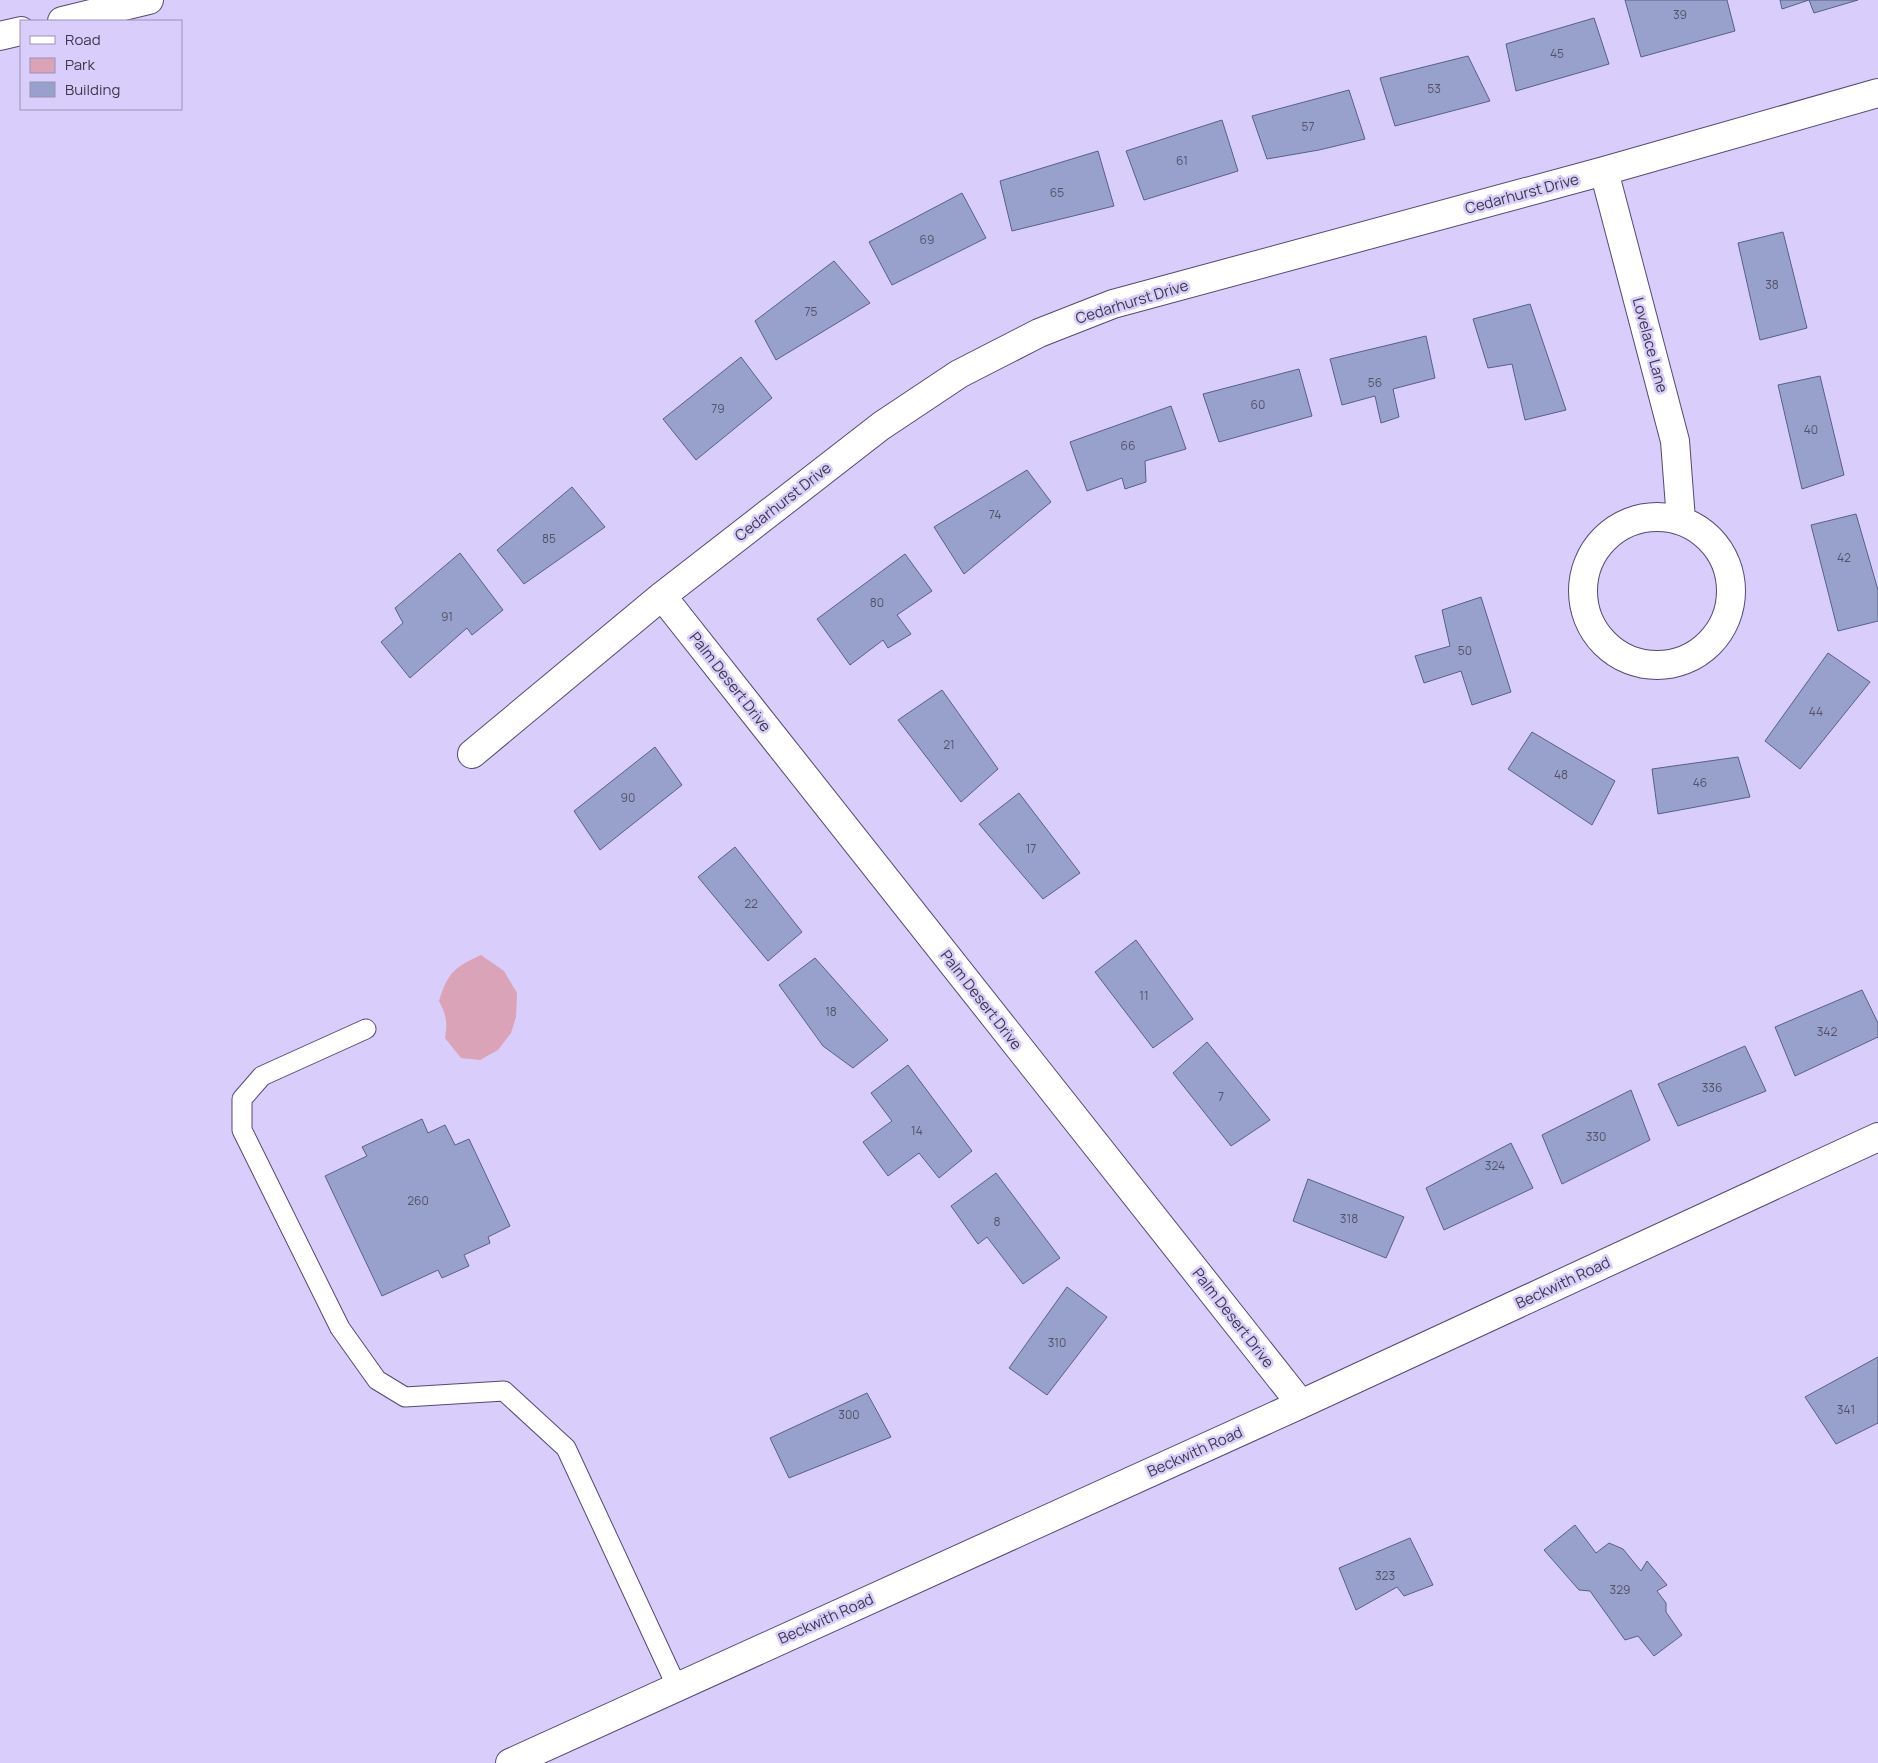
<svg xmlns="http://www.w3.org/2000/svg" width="1878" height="1763" font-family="Manrope,sans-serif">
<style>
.green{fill:#dba3b7}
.building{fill:#98a1cc;stroke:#586087}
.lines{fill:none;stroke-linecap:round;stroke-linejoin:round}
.lane-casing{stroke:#544a71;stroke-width:21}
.street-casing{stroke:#544a71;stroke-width:30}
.lane{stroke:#fff;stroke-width:19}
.street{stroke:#fff;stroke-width:28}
.labels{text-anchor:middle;stroke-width:5;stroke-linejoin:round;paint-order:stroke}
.number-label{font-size:12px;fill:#53526a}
.street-label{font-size:15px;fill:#3c384a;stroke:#d8cdfb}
</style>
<rect width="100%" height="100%" fill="#d8cdfb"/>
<path class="green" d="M 481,955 L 504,971 L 517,993 L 516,1017 L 511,1033 L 498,1050 L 480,1060 L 461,1058 L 445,1038 C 448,1023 446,1014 439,1001 C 448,972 455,967 481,955 Z"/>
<path class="building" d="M 1625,0 L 1727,0 L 1735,31 L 1641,57 Z
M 1780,0 L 1858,0 L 1814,13 L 1809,0 L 1782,9 Z
M 1594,18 L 1609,64 L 1516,91 L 1506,44 Z
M 1468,56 L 1490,101 L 1395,126 L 1380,78 Z
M 1349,90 L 1365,139 L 1319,150 L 1267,159 L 1252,116 Z
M 1222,120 L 1238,171 L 1144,200 L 1126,151 Z
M 1098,151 L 1114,206 L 1012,231 L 1000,181 Z
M 962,193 L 986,238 L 892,285 L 869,242 Z
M 1783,232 L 1807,328 L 1760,340 L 1738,243 Z
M 834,261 L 870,303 L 776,360 L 755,321 Z
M 1530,304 L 1566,410 L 1525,420 L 1512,364 L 1488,368 L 1473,319 Z
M 1426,336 L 1435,378 L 1393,389 L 1399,417 L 1381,423 L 1375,396 L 1342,405 L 1330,359 Z
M 741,357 L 772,398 L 696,460 L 663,419 Z
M 1299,369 L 1312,416 L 1219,442 L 1203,394 Z
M 1820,376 L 1844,475 L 1802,489 L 1778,385 Z
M 1171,406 L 1186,449 L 1145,461 L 1146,482 L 1125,489 L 1122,478 L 1087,491 L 1070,442 Z
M 1027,470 L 1051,502 L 964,574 L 934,527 Z
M 572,487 L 605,527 L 524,584 L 497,550 Z
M 1856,514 L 1878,590 L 1878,621 L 1838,631 L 1811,525 Z
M 460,553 L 503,610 L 472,635 L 467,628 L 410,678 L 381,642 L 403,623 L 395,608 Z
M 905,554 L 932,591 L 897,615 L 911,634 L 888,648 L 883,640 L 850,665 L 817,619 Z
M 1481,597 L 1511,692 L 1472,705 L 1461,671 L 1424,683 L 1415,656 L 1450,646 L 1442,610 Z
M 1828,653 L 1870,682 L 1800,769 L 1765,741 Z
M 942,690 L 998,769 L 961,802 L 898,720 Z
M 1532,732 L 1615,781 L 1592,825 L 1508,769 Z
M 655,747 L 682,785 L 600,850 L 574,811 Z
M 1738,757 L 1750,797 L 1658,814 L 1652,769 Z
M 1019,793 L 1080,873 L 1043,899 L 979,824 Z
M 735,847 L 802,932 L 768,961 L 698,877 Z
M 1136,940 L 1193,1019 L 1153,1048 L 1095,972 Z
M 815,958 L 888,1040 L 853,1068 L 823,1046 L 779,985 Z
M 1862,990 L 1878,1023 L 1878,1037 L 1795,1076 L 1775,1027 Z
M 1207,1042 L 1270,1120 L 1231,1146 L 1173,1073 Z
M 1745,1046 L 1766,1091 L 1678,1126 L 1658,1084 Z
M 908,1065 L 972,1151 L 939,1178 L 919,1153 L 888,1176 L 863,1142 L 892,1121 L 871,1093 Z
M 1631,1090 L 1650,1140 L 1562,1184 L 1542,1135 Z
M 422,1119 L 428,1133 L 445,1125 L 455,1145 L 469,1139 L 510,1226 L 488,1237 L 490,1243 L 464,1255 L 469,1266 L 442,1278 L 438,1270 L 382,1296 L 325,1176 L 367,1156 L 362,1147 Z
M 1511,1143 L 1533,1188 L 1444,1230 L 1426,1188 Z
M 996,1173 L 1060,1258 L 1023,1284 L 987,1237 L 978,1244 L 951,1206 Z
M 1308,1179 L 1404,1217 L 1386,1258 L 1293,1221 Z
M 1067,1287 L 1107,1317 L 1047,1395 L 1009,1368 Z
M 1878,1357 L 1878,1423 L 1836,1444 L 1805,1397 Z
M 867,1393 L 891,1437 L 789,1478 L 770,1438 Z
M 1575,1525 L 1596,1553 L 1609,1543 L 1623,1549 L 1641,1571 L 1647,1561 L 1667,1585 L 1657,1591 L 1666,1603 L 1666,1612 L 1682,1635 L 1654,1656 L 1638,1636 L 1625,1640 L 1590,1591 L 1579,1590 L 1544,1550 Z
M 1410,1538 L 1433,1585 L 1404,1596 L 1397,1587 L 1356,1610 L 1339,1568 Z"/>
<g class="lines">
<defs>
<path id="lane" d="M 366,1029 L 262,1076 L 242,1099 L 242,1130 L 340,1328 L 377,1380 L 405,1397 L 504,1391 L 566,1448 L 677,1687"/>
<path id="street" d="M 62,21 L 149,0
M 0,36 L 21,31
M 1604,171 L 1675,441 L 1681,520
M1583 591a74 74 0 1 1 148 0a74 74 0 1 1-148 0Z
M 662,596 L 1301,1404
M 472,754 L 662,596 L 881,426 L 959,374 L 1039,333 L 1113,304 L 1604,171 L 1878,93
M 510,1763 L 1301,1404 L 1878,1137"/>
</defs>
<use href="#lane" class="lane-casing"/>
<use href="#street" class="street-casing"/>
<use href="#lane" class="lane"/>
<use href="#street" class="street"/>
</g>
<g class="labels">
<g class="number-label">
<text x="1680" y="19">39</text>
<text x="1557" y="58">45</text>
<text x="1434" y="93">53</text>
<text x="1308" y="131">57</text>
<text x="1182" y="165">61</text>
<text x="1057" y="197">65</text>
<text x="927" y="244">69</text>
<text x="1772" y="289">38</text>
<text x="811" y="316">75</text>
<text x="1375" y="387">56</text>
<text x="1258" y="409">60</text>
<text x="718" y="413">79</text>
<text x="1811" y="434">40</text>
<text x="1128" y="450">66</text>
<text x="995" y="519">74</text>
<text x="549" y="543">85</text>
<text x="1844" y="562">42</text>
<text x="877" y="607">80</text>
<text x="447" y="621">91</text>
<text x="1465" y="655">50</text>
<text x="1816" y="716">44</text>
<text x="949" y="749">21</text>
<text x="1561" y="779">48</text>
<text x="1700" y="787">46</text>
<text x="628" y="802">90</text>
<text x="1031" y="853">17</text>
<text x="751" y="908">22</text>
<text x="1144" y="1000">11</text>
<text x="831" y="1016">18</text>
<text x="1827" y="1036">342</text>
<text x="1712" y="1092">336</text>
<text x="1221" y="1101">7</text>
<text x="917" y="1135">14</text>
<text x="1596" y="1141">330</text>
<text x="1495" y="1170">324</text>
<text x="418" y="1205">260</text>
<text x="1349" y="1223">318</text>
<text x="997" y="1226">8</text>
<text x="1057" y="1347">310</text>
<text x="1846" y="1414">341</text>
<text x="849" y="1419">300</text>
<text x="1385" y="1580">323</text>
<text x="1620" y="1594">329</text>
</g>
<g class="street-label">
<text transform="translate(1522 194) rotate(-15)" y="5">Cedarhurst Drive</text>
<text transform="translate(1132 302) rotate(-17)" y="5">Cedarhurst Drive</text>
<text transform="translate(1650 345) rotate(75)" y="5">Lovelace Lane</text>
<text transform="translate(783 502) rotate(-38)" y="5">Cedarhurst Drive</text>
<text transform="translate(730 682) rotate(52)" y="5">Palm Desert Drive</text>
<text transform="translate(981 1000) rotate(52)" y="5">Palm Desert Drive</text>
<text transform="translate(1563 1283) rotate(-25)" y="5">Beckwith Road</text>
<text transform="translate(1233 1318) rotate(52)" y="5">Palm Desert Drive</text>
<text transform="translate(1195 1452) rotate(-24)" y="5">Beckwith Road</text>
<text transform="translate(826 1619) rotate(-24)" y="5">Beckwith Road</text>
</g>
</g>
<rect x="20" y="20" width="162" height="90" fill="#d8cdfb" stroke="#9a91b4"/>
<rect x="30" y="36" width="25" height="8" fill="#ffffff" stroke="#9a91b4"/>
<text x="65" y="45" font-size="15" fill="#3c384a">Road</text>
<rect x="30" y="58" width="25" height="15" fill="#dba3b7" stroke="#9a91b4"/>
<text x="65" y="70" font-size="15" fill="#3c384a">Park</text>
<rect x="30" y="82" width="25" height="15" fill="#98a1cc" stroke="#9a91b4"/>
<text x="65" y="95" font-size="15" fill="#3c384a">Building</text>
</svg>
